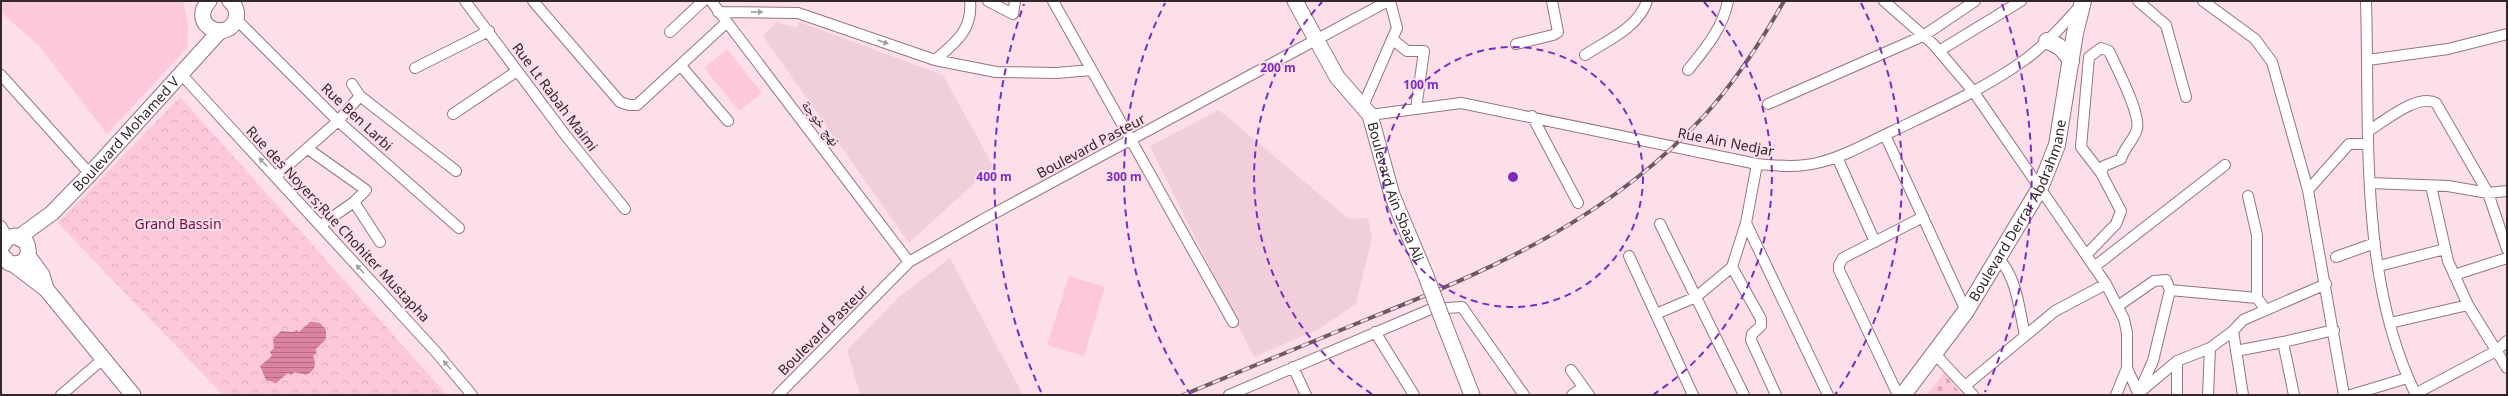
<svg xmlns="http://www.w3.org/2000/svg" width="2508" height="396" font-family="'Noto Sans','Noto Naskh Arabic',sans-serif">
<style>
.built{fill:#f1cfda}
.grass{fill:#fdc9d9}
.forest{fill:url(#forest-crowns)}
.cemetery{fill:url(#cemetery-stones)}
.water{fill:url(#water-rules)}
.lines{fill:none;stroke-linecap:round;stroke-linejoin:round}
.street-casing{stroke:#95767f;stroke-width:12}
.secondary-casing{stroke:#95767f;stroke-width:17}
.primary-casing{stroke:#95767f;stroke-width:18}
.street{stroke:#fff;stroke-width:10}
.secondary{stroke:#fff;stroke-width:15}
.primary{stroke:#fff;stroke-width:16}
.rail-casing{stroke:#6b5a5f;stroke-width:4}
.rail{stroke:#fcdfe8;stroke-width:2.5;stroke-dasharray:8;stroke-linecap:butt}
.secondary-bridge-casing{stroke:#95767f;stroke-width:17;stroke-linecap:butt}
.secondary-bridge{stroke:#fff;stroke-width:15}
.oneway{fill:#a49ea0}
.ring{fill:none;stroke:#7b2cbf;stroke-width:2;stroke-dasharray:7 5}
.labels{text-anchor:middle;stroke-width:4;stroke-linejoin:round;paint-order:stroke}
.street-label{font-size:14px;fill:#34272b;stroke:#fcdfe8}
.park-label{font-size:14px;fill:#780a41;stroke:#fcdfe8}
.centre{fill:#7b2cbf;stroke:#fcdfe8;stroke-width:2}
.ring-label{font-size:12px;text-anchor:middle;font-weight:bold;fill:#7b2cbf;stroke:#fcdfe8;stroke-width:4;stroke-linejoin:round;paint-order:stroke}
</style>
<defs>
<pattern id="forest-crowns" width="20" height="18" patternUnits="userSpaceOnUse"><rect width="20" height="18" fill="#fdc9d9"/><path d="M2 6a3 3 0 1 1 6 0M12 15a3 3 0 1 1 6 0" fill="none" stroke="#d9adba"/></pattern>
<pattern id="cemetery-stones" width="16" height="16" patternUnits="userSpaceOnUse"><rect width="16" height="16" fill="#fdc9d9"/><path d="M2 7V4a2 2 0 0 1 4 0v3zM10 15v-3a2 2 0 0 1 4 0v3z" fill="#d9adba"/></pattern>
<pattern id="water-rules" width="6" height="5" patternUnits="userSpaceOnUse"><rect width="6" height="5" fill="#dc83a2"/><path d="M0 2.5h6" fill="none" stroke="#b36b84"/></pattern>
</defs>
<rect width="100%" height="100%" fill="#fcdfe8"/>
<path class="built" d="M 776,22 L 796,28 L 799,22 L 943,75 L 993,166 L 909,243 L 763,36 Z
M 1219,110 L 1349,219 L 1368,218 L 1372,238 L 1356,304 L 1319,329 L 1254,357 L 1150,146 Z
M 950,258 L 1023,395 L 860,395 L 847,350 L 900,296 Z"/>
<path class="grass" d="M 1,1 L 183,1 L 188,24 L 187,48 L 107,134 L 40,47 L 1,12 Z
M 727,49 L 762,93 L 739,111 L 704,68 Z
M 1069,276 L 1105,287 L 1084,356 L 1047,345 Z"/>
<path class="forest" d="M 180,97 L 447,395 L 223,395 L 58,223 Z"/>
<path class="cemetery" d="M 1944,373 L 1962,395 L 1927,395 Z"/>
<path class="water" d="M 310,322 L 320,323 L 326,330 L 326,339 L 315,350 L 317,352 L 313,356 C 317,364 315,371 306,375 L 295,372 L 291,375 L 288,373 L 276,383 L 266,380 L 260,366 L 272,356 L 270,352 L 274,348 L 273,339 L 281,331 L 293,332 L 297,330 L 299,332 Z"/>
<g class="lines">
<defs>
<path id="street" d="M 465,1 L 566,136 L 625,209
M 533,1 L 620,102 L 629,105 L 637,105 L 726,23
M 711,1 L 909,262
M 988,1 L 1013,14 L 1015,1
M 1053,1 L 1233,322
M 1884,1 L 1933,44 L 1973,91 L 2106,284 L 2124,319 L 2127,333 L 2127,368 L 2116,395
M 2138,1 L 2166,25 L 2186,97
M 2203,1 L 2255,39 L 2272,62 L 2308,190 L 2344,395
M 2366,1 C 2370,128 2358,278 2416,395
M 718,12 L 798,13 L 935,60 L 996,72 L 1056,73 L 1092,70
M 236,19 L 338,121 L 459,228
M 670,32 L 703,1
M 1392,39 L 1407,51 L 1424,51 L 1416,109
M 1516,44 L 1553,35 L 1558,32 L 1552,1
M 1939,51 L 2021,1
M 1585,55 C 1608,40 1638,28 1647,1
M 935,60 C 955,43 973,30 970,1
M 2368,60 L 2448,49 L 2507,34
M 681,66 L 728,121
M 415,68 L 489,31
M 1688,70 C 1705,49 1723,28 1728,1
M 181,74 L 436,352 L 472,395
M 1,75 L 90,174
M 352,84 L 360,96 L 456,171
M 1768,104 L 1923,36 L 1975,1
M 1363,106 L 1397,28 L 1390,1
M 453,114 L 517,71
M 1370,115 L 1461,103 L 1757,164 C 1779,166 1799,168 1821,162 C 1846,156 1869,142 1893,131 C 1937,110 1986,88 2026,59 C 2046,44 2063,25 2080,6
M 1532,116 L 1578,203
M 2368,131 C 2385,121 2418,93 2436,103 L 2488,193 L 2507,249
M 1885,135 L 1966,311
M 308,149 L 366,190 L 354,202 L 321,225
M 1837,157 L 1875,242
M 1757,164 L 1746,223 L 1828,395
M 276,176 L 338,121 L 360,96
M 2370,183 L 2448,186 L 2488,193 L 2507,191
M 2431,186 L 2448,261 L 2468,305 L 2507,368
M 2308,190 L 2349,144 L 2368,144
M 2248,196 L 2257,235 L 2257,298
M 354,202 L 380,242
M 1660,224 L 1744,395
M 1,226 L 8,238
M 2086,255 L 2116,224 L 2121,211 L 2101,173 L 2104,166 L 2121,159 C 2124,148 2134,140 2137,129 C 2141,113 2116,67 2109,51 L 2101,48 L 2089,57 L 2081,147 L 2101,173
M 1629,256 L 1693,395
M 2336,257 L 2375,243
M 1998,258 C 2017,277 2019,309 2025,335
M 2379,266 L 2445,249
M 1732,267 L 1761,319 L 1761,326 L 1752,334 L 1751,340 L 1776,395
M 2094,267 L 2225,165
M 2454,275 L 2507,258
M 2118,306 L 2154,281 L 2166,280 L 2170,290
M 1656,314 L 1696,297 L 1732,267 L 1746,223
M 2390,323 L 2468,305
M 1375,332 L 1414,395
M 2283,342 L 2334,330
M 2236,351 L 2283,342 L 2294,395
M 1935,354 L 1973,395
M 1293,367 L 1306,395
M 2127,368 L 2139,395
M 1571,370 L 1589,395
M 1965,386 L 2055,311 L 2106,284
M 2140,392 L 2177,361
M 2138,394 L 2153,361 L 2170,290 L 2257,298 L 2266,310
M 2415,394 L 2496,351 L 2507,341
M 61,395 L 103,359
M 778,395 L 909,262 L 982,220 L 1388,1
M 1229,395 L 1431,309 L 1462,307 L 1524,395
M 1572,395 L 1583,387
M 1898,395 L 1839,270 L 1839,265 L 1843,258 L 1923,217
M 2177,395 L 2177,361 L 2210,348
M 2208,395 L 2210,348 L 2233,331
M 2243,395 L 2233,331 L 2243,320 L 2326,284
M 2351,395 L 2407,378"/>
<g id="secondary">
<path d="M 209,1 C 187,26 229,44 236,18 C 238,12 235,5 230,1"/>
<path id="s1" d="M 1295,1 L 1337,77 L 1370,115 L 1392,195 L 1426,276"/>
<path id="s2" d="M 19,237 L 52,213 L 90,174 L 220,31"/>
<path d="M 1,247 L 8,238 L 15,236 L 26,242 C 33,255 23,267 9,263 L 1,254"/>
<path d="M 28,256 L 42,275 L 46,289"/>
<path d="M 13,264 L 46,289 L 133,395"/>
<path d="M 1445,326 L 1472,395"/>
</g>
<g id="primary">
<path d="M 2047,41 C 2059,45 2065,50 2071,61"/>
<path id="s3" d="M 1903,395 L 1966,311 L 2040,188 L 2057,145 L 2075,33 L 2083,1"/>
</g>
</defs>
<use href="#street" class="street-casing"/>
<use href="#secondary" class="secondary-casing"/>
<use href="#primary" class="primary-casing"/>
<use href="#street" class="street"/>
<use href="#secondary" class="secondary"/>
<use href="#primary" class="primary"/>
<defs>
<path id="rail" d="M 1183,395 C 1247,369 1311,342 1375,316 C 1500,266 1610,217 1704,116 C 1736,81 1761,42 1784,1"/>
</defs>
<use href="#rail" class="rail-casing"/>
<use href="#rail" class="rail"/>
<defs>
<path id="secondary-bridge" d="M 1426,276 L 1445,326"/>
</defs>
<use href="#secondary-bridge" class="secondary-bridge-casing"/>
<use href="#secondary-bridge" class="secondary-bridge"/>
</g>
<defs><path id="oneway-solid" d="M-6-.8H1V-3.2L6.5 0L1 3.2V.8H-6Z"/></defs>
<g class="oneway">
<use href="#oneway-solid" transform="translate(757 12) rotate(1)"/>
<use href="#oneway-solid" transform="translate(883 42) rotate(19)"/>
<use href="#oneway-solid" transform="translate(263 162) rotate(-133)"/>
<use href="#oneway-solid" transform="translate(360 269) rotate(-132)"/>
<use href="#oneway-solid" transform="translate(447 365) rotate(-130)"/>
</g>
<g class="ring">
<circle cx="1513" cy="177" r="130"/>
<path d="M1372 394A259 259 0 0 1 1322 2M1704 2A259 259 0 0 1 1654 394"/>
<path d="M1191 395A389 389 0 0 1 1165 3M1861 3A389 389 0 0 1 1835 395"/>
<path d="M1041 392A519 519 0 0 1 1024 4M2002 4A519 519 0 0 1 1985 392"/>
</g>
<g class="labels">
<g class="street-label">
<text transform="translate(555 97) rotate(53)" y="5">Rue Lt Rabah Maimi</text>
<text transform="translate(357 117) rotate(43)" y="5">Rue Ben Larbi</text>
<text transform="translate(821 123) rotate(53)" y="5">نهج خوجة</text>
<text dy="5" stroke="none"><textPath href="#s2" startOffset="149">Boulevard Mohamed V</textPath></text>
<text transform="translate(1726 142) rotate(11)" y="5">Rue Ain Nedjar</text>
<text transform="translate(1091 146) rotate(-28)" y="5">Boulevard Pasteur</text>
<text dy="5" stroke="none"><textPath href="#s1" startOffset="218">Boulevard Aïn Sbaa Ali</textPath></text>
<text dy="5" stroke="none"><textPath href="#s3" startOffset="219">Boulevard Derrar Abdrahmane</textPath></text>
<text transform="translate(338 224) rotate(47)" y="5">Rue des Noyers;Rue Chohiter Mustapha</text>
<text transform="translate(823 330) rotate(-45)" y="5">Boulevard Pasteur</text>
</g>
<g class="park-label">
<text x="178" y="229">Grand Bassin</text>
</g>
</g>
<circle cx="1513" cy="177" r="6" class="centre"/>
<g class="ring-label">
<text x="1278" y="72">200 m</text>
<text x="1421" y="89">100 m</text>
<text x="994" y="181">400 m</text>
<text x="1124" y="181">300 m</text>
</g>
<rect width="2508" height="396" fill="none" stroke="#34272b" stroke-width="4"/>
</svg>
